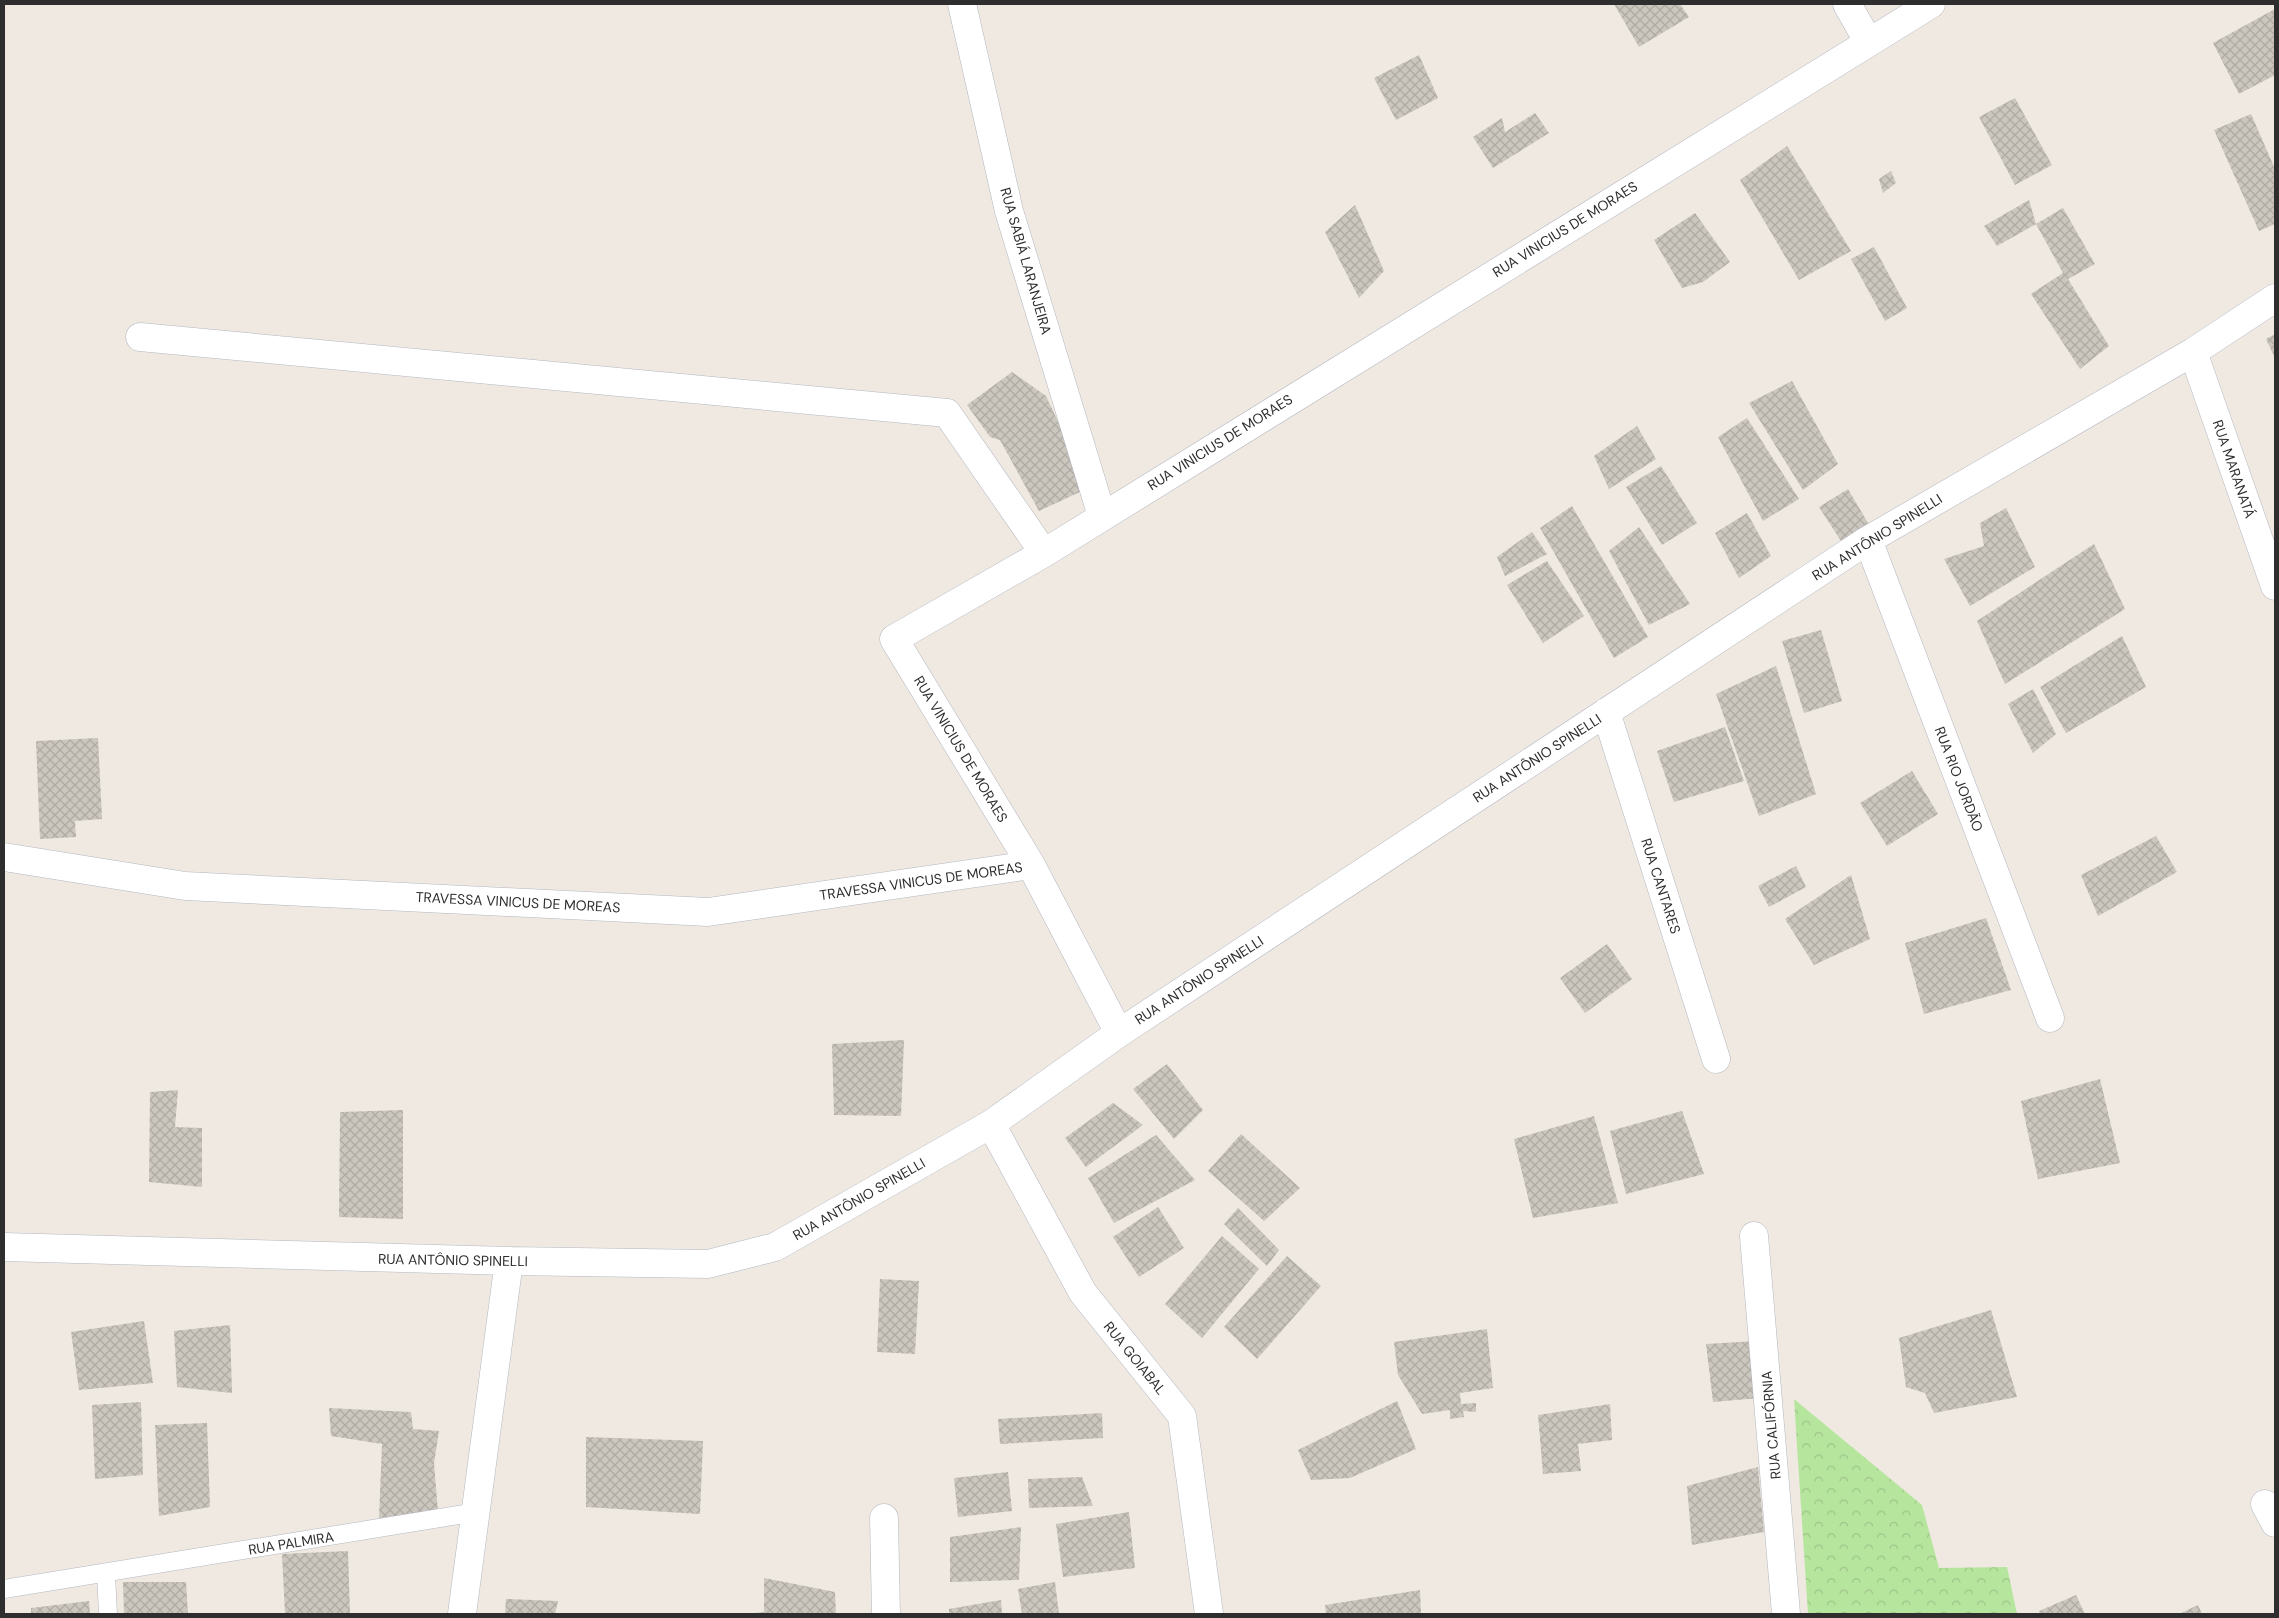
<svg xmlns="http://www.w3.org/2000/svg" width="2279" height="1618" font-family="'DM Sans',sans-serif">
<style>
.forest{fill:url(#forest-crowns)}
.building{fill:url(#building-cross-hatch)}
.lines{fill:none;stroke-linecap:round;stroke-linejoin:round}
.service-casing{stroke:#b4b7c1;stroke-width:19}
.minor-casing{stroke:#b4b7c1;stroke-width:29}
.service{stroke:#fff;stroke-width:18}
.minor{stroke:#fff;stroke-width:28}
.labels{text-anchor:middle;stroke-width:4;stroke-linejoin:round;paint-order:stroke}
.street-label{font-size:14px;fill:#2e2e2e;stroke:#fff}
</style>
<defs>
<pattern id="forest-crowns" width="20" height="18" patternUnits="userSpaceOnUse" patternTransform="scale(1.25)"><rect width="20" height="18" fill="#b6e59e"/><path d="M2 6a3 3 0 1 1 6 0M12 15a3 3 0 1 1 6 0" fill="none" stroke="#9dc588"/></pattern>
<pattern id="building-cross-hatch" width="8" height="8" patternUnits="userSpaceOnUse" patternTransform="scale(1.25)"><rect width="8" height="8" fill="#cbc7bf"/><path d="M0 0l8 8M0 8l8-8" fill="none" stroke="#afaba4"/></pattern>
</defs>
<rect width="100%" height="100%" fill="#efe9e1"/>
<path class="forest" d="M 1794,1399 L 1922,1505 L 1939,1568 L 2007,1567 L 2017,1614 L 1808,1614 Z"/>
<path class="building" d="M 1614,4 L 1680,4 L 1689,17 L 1639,47 Z
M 2275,9 L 2275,75 L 2239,94 L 2213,43 Z
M 1419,55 L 1438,98 L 1396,120 L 1374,78 Z
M 2015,98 L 2052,165 L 2015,185 L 1979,117 Z
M 1535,113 L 1549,133 L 1493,168 L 1473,137 L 1502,118 L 1505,132 Z
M 2251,114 L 2275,169 L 2275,224 L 2259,231 L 2214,130 Z
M 1787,146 L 1851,251 L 1799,280 L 1740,180 Z
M 1891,171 L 1896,183 L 1883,193 L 1879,179 Z
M 2029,200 L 2036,224 L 1997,246 L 1984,226 Z
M 1355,205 L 1384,271 L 1359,298 L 1325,232 Z
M 2063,208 L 2095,264 L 2068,279 L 2109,346 L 2080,369 L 2031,294 L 2063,273 L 2036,224 Z
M 1695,213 L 1730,262 L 1703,282 L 1682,288 L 1654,240 Z
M 1874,247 L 1907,308 L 1885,321 L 1851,259 Z
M 2275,334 L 2275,358 L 2266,339 Z
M 1012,372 L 1046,396 L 1075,458 L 1080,492 L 1039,511 L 1000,440 L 990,437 L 967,405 Z
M 1792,381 L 1838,464 L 1803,490 L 1749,403 Z
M 1747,418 L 1799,499 L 1763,521 L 1718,437 Z
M 1637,426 L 1656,459 L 1609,489 L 1594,456 Z
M 1661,466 L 1697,523 L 1662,545 L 1626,487 Z
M 1848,489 L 1868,523 L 1841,541 L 1819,507 Z
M 1572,506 L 1648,637 L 1614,658 L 1540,528 Z
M 2006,508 L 2035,567 L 1970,606 L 1944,559 L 1984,546 L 1980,523 Z
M 1747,513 L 1771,556 L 1739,578 L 1715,533 Z
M 1639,527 L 1690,604 L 1649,625 L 1609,551 Z
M 1532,532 L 1547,554 L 1505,576 L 1497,557 Z
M 2094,544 L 2125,609 L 2005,684 L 1977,621 Z
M 1547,561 L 1584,616 L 1543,643 L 1507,585 Z
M 1821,630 L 1842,701 L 1804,713 L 1782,641 Z
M 2122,636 L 2146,687 L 2066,733 L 2040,687 Z
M 1776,666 L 1816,794 L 1759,816 L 1716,694 Z
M 2033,689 L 2056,734 L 2033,753 L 2008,704 Z
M 1725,727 L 1744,781 L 1674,802 L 1657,751 Z
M 98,738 L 102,819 L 75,821 L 76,837 L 40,839 L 36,741 Z
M 1912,771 L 1938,814 L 1887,846 L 1860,803 Z
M 2156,836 L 2177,872 L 2098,916 L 2081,875 Z
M 1796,866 L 1806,887 L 1769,907 L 1758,886 Z
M 1851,875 L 1870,939 L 1814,965 L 1785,919 Z
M 1986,918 L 2011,990 L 1924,1014 L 1905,943 Z
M 1607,944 L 1632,979 L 1585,1013 L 1560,978 Z
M 904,1040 L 901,1116 L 834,1115 L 832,1044 Z
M 1167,1064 L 1203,1110 L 1174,1139 L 1133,1089 Z
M 2100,1079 L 2120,1163 L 2038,1179 L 2021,1101 Z
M 178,1090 L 175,1127 L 202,1128 L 202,1187 L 149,1182 L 150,1092 Z
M 1113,1103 L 1143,1125 L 1086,1167 L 1065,1138 Z
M 403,1110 L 403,1219 L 339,1217 L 340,1112 Z
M 1682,1111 L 1704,1174 L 1626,1194 L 1610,1131 Z
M 1594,1116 L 1618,1203 L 1533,1218 L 1514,1139 Z
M 1241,1134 L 1300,1188 L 1264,1221 L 1208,1171 Z
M 1156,1135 L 1195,1180 L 1114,1223 L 1088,1178 Z
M 1158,1207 L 1184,1248 L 1139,1277 L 1113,1237 Z
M 1238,1208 L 1279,1250 L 1267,1266 L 1224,1224 Z
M 1222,1236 L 1259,1269 L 1202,1338 L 1165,1304 Z
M 1287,1256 L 1321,1286 L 1257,1359 L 1224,1327 Z
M 880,1279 L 919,1281 L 915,1354 L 877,1352 Z
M 1991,1310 L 2017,1397 L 1934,1413 L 1925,1393 L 1906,1387 L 1899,1338 Z
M 144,1321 L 153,1383 L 79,1390 L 71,1332 Z
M 230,1325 L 232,1393 L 177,1387 L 174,1331 Z
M 1487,1329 L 1493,1388 L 1460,1393 L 1461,1404 L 1476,1403 L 1476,1412 L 1463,1411 L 1464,1417 L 1450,1419 L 1450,1410 L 1422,1414 L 1398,1375 L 1394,1342 Z
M 1757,1341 L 1760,1398 L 1713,1402 L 1706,1344 Z
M 1397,1401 L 1416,1449 L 1350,1478 L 1311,1480 L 1298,1450 Z
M 141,1402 L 143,1475 L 95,1479 L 92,1405 Z
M 1610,1404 L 1612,1440 L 1578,1444 L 1581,1471 L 1543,1474 L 1538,1415 Z
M 329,1408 L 411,1412 L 413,1429 L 439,1431 L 434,1463 L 438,1512 L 379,1518 L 382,1444 L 331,1436 Z
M 1102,1413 L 1103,1438 L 1000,1444 L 998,1419 Z
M 207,1423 L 210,1507 L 159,1516 L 155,1425 Z
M 586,1437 L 703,1441 L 700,1514 L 586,1507 Z
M 1758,1467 L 1764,1532 L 1692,1545 L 1687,1486 Z
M 1008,1472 L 1012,1511 L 958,1517 L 954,1478 Z
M 1082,1477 L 1093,1506 L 1029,1508 L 1028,1479 Z
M 1129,1512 L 1135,1568 L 1063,1577 L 1056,1524 Z
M 1021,1527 L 1019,1580 L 950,1582 L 950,1537 Z
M 348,1551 L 350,1614 L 285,1614 L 282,1554 Z
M 764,1578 L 835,1592 L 836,1614 L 747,1614 L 764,1612 Z
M 123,1582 L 186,1582 L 188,1614 L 124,1614 Z
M 1055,1582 L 1059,1614 L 1022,1614 L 1018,1589 Z
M 1420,1590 L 1421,1614 L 1326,1614 L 1325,1605 Z
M 2076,1595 L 2085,1614 L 2040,1614 L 2039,1611 Z
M 506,1599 L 558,1601 L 555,1614 L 505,1614 Z
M 1001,1600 L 1002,1614 L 949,1614 L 949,1609 Z
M 89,1601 L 90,1614 L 31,1614 L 31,1608 Z
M 2198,1605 L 2202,1614 L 2179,1614 Z"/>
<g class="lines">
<defs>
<path id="service" d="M 106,1574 L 108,1614
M 4,1589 L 477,1512"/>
<path id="minor" d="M 962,4 L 1009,211 L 1102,516
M 1847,4 L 1868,41
M 140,337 L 947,413 L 1044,553
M 2193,352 L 2275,586
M 1868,540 L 2050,1018
M 1606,712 L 1716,1059
M 4,857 L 185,886 L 708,912 L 1031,865
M 1119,1033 L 1031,865 L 894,639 L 1044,553 L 1931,4
M 991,1124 L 1083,1293 L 1182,1416 L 1209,1614
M 1754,1236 L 1786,1614
M 4,1247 L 509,1261 L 708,1264 L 775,1247 L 991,1124 L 1119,1033 L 1868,540 L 2193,352 L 2275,298
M 2265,1504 L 2275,1523
M 884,1518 L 886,1614
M 462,1614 L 509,1261"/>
</defs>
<use href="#service" class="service-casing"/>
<use href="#minor" class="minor-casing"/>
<use href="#service" class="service"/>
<use href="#minor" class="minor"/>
</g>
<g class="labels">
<g class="street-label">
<text transform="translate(1565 229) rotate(-32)" y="5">RUA VINICIUS DE MORAES</text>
<text transform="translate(1026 261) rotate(74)" y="5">RUA SABIÁ LARANJEIRA</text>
<text transform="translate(1220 442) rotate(-32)" y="5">RUA VINICIUS DE MORAES</text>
<text transform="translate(2234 469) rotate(71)" y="5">RUA MARANATÁ</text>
<text transform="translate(1877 537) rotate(-32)" y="5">RUA ANTÔNIO SPINELLI</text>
<text transform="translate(961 749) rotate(59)" y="5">RUA VINICIUS DE MORAES</text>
<text transform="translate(1537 758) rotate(-33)" y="5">RUA ANTÔNIO SPINELLI</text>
<text transform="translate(1959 779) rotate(69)" y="5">RUA RIO JORDÃO</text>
<text transform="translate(921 881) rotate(-8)" y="5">TRAVESSA VINICUS DE MOREAS</text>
<text transform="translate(1661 886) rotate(72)" y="5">RUA CANTARES</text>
<text transform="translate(518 902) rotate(3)" y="5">TRAVESSA VINICUS DE MOREAS</text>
<text transform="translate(1199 980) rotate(-33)" y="5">RUA ANTÔNIO SPINELLI</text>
<text transform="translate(859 1199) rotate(-30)" y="5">RUA ANTÔNIO SPINELLI</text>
<text transform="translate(453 1260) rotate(1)" y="5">RUA ANTÔNIO SPINELLI</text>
<text transform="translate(1135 1358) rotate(51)" y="5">RUA GOIABAL</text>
<text transform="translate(1771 1425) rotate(-95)" y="5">RUA CALIFÓRNIA</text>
<text transform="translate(291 1543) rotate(-9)" y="5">RUA PALMIRA</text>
</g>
</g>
<rect width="2279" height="1618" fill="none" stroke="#2e2e2e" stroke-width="10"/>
</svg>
